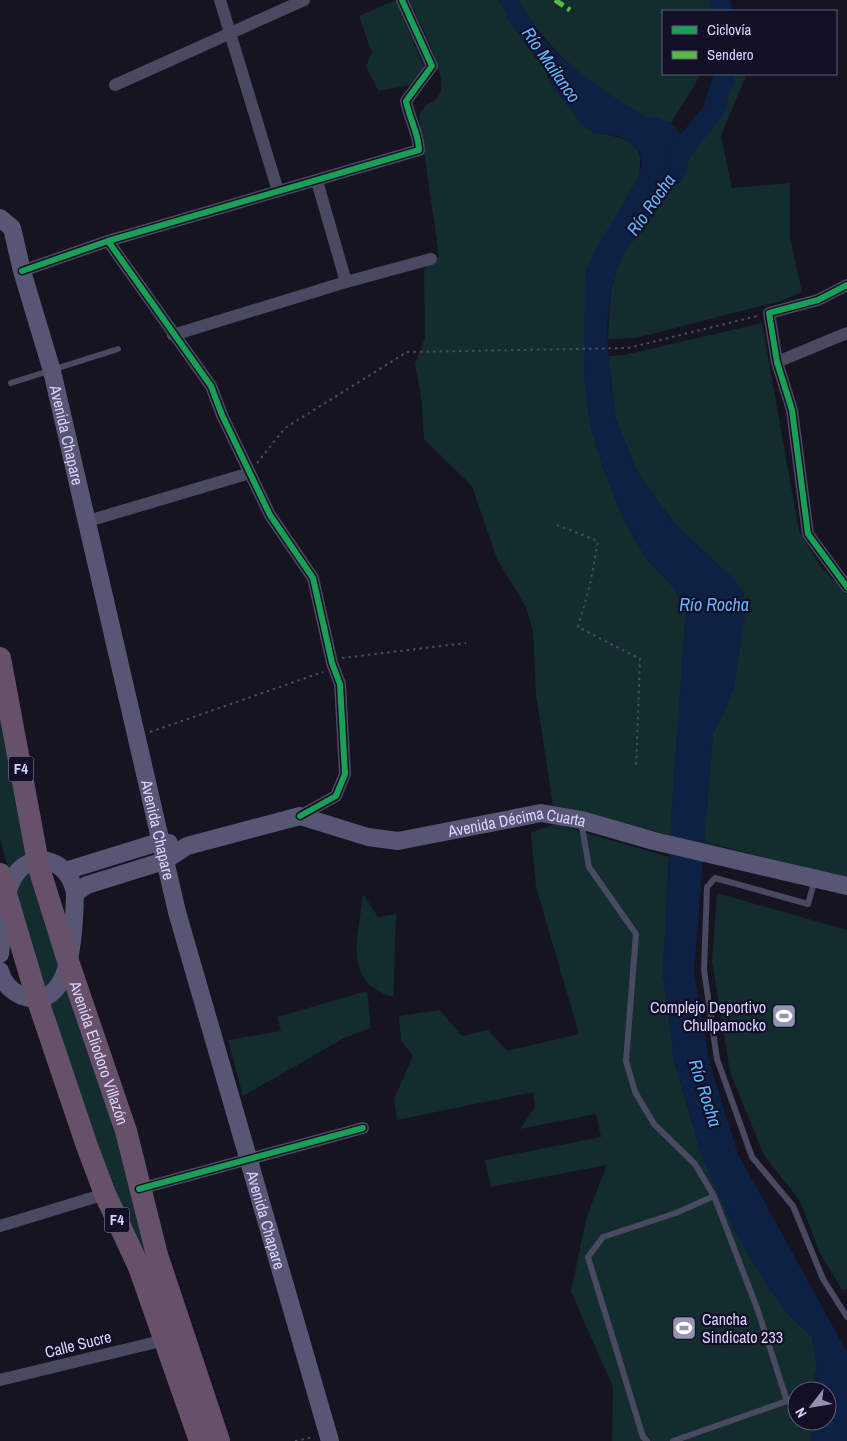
<svg xmlns="http://www.w3.org/2000/svg" width="847" height="1441" font-family="'Archivo Narrow',sans-serif">
<style>
.green{fill:#132c2d}
.water{fill:#0d2144}
.lines{fill:none;stroke-linecap:round;stroke-linejoin:round}
.river{stroke:#0d2144;stroke-width:21}
.path{stroke:#44505f;stroke-width:2;stroke-dasharray:2.5 4;stroke-linecap:butt}
.lane{stroke:#4a4962;stroke-width:6}
.street{stroke:#4a4962;stroke-width:12}
.secondary{stroke:#575674;stroke-width:18}
.highway{stroke:#67516a;stroke-width:22}
.quiet{stroke:#58b947;stroke-width:5;stroke-dasharray:10 5;stroke-linecap:butt}
.cycleway-casing{stroke:#130f26;stroke-width:9}
.cycleway{stroke:#1a9f57;stroke-width:6}
.labels{text-anchor:middle;stroke-width:4.5;stroke-linejoin:round;paint-order:stroke}
.shield{fill:#130f26;stroke:#9e99be;stroke-width:1}
.shield-label{font-size:15px;font-weight:bold;fill:#d9d4ff}
.street-label{font-size:16px;fill:#d9d4ff;stroke:#130f26}
.poi-label{font-size:16px;fill:#d9d4ff;stroke:#130f26;text-anchor:end}
.water-label{font-size:18px;font-style:italic;fill:#62b6ff;stroke:#130f26}
</style>
<rect width="100%" height="100%" fill="#161421"/>
<path class="green" d="M 396,0 L 424,67 L 411,85 L 378,91 L 366,66 L 372,53 L 359,16 Z
M 409,0 L 499,0 L 511,23 L 546,70 L 550,84 L 594,133 C 625,137 649,142 637,180 L 585,274 L 590,425 L 605,473 L 623,519 L 647,559 L 674,588 L 686,613 L 670,835 L 553,806 L 536,694 L 533,631 L 526,607 L 497,559 L 472,486 L 424,439 L 421,396 L 415,364 L 425,338 L 424,269 L 439,256 L 419,117 C 423,102 433,105 439,95 C 450,77 418,19 409,0 Z
M 518,0 L 712,0 L 715,11 L 663,11 L 663,74 L 701,74 L 671,123 C 663,120 654,120 646,117 C 632,112 619,101 607,93 C 566,64 544,43 518,0 Z
M 732,74 L 744,74 L 745,78 L 721,136 L 732,188 L 790,183 L 790,238 L 802,292 L 781,301 L 636,338 L 608,339 L 611,289 L 621,257 L 680,176 L 685,154 L 717,120 Z
M 762,323 L 799,531 L 820,566 L 847,594 L 847,878 L 704,842 L 713,733 L 726,709 L 746,609 L 743,592 L 673,522 L 637,471 L 616,420 L 608,356 L 624,355 Z
M 0,697 L 32,857 L 10,876 L 0,838 Z
M 556,824 L 669,857 L 663,972 L 674,1060 L 702,1157 L 737,1235 L 788,1314 L 812,1337 L 817,1367 L 810,1391 L 797,1391 L 797,1421 L 809,1421 L 812,1441 L 612,1441 L 613,1387 L 571,1292 L 586,1219 L 607,1165 L 491,1187 L 485,1160 L 601,1137 L 596,1114 L 520,1129 L 535,1107 L 533,1092 L 397,1120 L 394,1099 L 413,1056 L 401,1041 L 399,1016 L 440,1010 L 462,1036 L 488,1030 L 507,1051 L 579,1034 L 536,887 L 531,832 Z
M 34,867 L 61,961 L 58,977 L 41,991 L 14,889 Z
M 717,893 L 847,930 L 847,1289 L 842,1290 L 820,1253 L 800,1201 L 764,1155 L 730,1072 L 712,961 Z
M 363,894 L 378,917 L 397,914 C 393,942 396,969 393,997 C 341,981 359,937 363,894 Z
M 66,985 L 108,1098 L 154,1280 L 115,1195 L 46,1001 Z
M 367,991 L 371,1028 L 344,1038 L 243,1096 L 228,1040 L 281,1031 L 277,1017 Z"/>
<path class="water" d="M 499,0 L 518,0 L 541,36 L 562,59 L 626,106 L 647,117 L 659,118 L 671,123 L 681,134 L 685,154 L 680,176 L 621,257 L 611,289 L 607,327 L 609,366 L 616,420 L 637,471 L 673,522 L 735,580 L 743,592 L 746,609 L 734,687 L 726,709 L 713,733 L 694,971 L 710,1065 L 738,1154 L 847,1352 L 847,1441 L 812,1441 L 809,1421 L 827,1421 L 827,1391 L 810,1391 L 817,1367 L 812,1337 L 788,1314 L 766,1285 L 737,1235 L 702,1157 L 674,1059 L 663,972 L 672,803 L 686,613 L 674,588 L 647,559 L 623,519 L 605,473 L 590,425 L 584,376 L 585,274 L 593,254 L 637,180 L 642,165 L 639,151 L 630,142 L 618,136 L 594,133 L 584,127 L 550,84 L 546,70 L 510,23 Z"/>
<g class="lines">
<path class="river" d="M 719,0 L 722,11
M 674,174 L 681,151 L 713,111 L 725,74"/>
<path class="path" d="M 257,463 L 285,428 L 407,352 L 628,348 L 757,316
M 557,525 L 598,541 L 590,585 L 578,627 L 640,659 L 636,769
M 342,658 L 466,643
M 150,732 L 323,672
M 295,1441 L 314,1437"/>
<path class="lane" d="M 11,383 L 118,349
M 581,821 L 589,867 L 636,934 L 626,1061 L 635,1092 L 654,1124 L 695,1164 L 714,1196 L 757,1308 L 787,1401 L 673,1441
M 815,879 L 808,904 L 715,878 L 707,887 L 704,970 L 717,1059 L 752,1157 L 793,1206 L 823,1279 L 847,1317
M 647,1441 L 643,1437 L 588,1257 L 603,1237 L 676,1213 L 714,1196"/>
<path class="street" d="M 220,0 L 278,191
M 115,85 L 304,0
M 317,181 L 346,282
M 108,241 L 211,386 L 222,415 L 270,515 L 313,578 L 332,663 L 340,684 L 345,774 L 336,796 L 300,816
M 22,271 L 108,241 L 419,150 C 419,134 409,118 406,101 L 432,66 L 402,0
M 847,285 L 818,300 L 769,313 L 777,362 L 792,410 L 808,534 L 847,587
M 173,335 L 346,282 L 431,259
M 777,362 L 847,333
M 88,521 L 250,473
M 139,1189 L 363,1128
M 0,1226 L 105,1194
M 0,1380 L 165,1340"/>
<g class="secondary">
<path id="s1" d="M 0,218 L 12,228 L 22,271 L 52,371 L 177,912 L 330,1441"/>
<path d="M 65,871 L 159,842 L 169,843"/>
<path id="s2" d="M 75,893 L 87,885 L 164,861 L 187,846 L 300,816 L 368,837 L 398,841 L 541,813 L 581,820 L 654,841 L 847,886"/>
<path d="M 0,954 C 4,926 0,872 32,862 C 38,860 44,859 51,862 C 65,867 72,878 75,893 C 74,924 75,1015 22,996 C 11,991 3,983 0,971"/>
</g>
<g class="highway">
<path id="s3" d="M 0,658 L 39,868 L 69,964 L 126,1131 L 157,1255 L 219,1441"/>
<path d="M 0,874 L 37,998 L 87,1146 L 105,1194 L 139,1267 L 200,1441"/>
</g>
<path class="quiet" d="M 555,0 L 570,10"/>
<defs>
<path id="cycleway" d="M 108,241 L 211,386 L 222,415 L 270,515 L 313,578 L 332,663 L 340,684 L 345,774 L 336,796 L 300,816
M 22,271 L 108,241 L 419,150 C 419,134 409,118 406,101 L 432,66 L 402,0
M 847,285 L 818,300 L 769,313 L 777,362 L 792,410 L 808,534 L 847,587
M 139,1189 L 363,1128"/>
</defs>
<use href="#cycleway" class="cycleway-casing"/>
<use href="#cycleway" class="cycleway"/>
</g>
<defs>
<symbol id="stadium-square" viewBox="-11 -11 22 22"><rect x="-9" y="-9" width="18" height="18" rx="4" fill="#9591b1" stroke="#130f26"/><path d="M0-5a6.5 5 0 1 0 0 10a6.5 5 0 1 0 0-10ZM-3.5-1.8h7v3.6h-7Z" fill="#fff"/></symbol>
</defs>
<g fill-rule="evenodd">
<use href="#stadium-square" x="770" y="1002" width="28" height="28"/>
<use href="#stadium-square" x="670" y="1314" width="28" height="28"/>
</g>
<g class="labels">
<g class="shield">
<rect x="8.5" y="756.5" width="25" height="25" rx="4"/>
<rect x="104.5" y="1207.5" width="25" height="25" rx="4"/>
</g>
<g class="shield-label">
<text x="21" y="774">F4</text>
<text x="117" y="1225">F4</text>
</g>
<g class="street-label">
<text dy="6" stroke="none"><textPath href="#s1" startOffset="230">Avenida Chapare</textPath></text>
<text dy="6" stroke="none"><textPath href="#s2" startOffset="462">Avenida Décima Cuarta</textPath></text>
<text dy="6" stroke="none"><textPath href="#s1" startOffset="635">Avenida Chapare</textPath></text>
<text dy="6" stroke="none"><textPath href="#s3" startOffset="408">Avenida Eliodoro Villazón</textPath></text>
<text dy="6" stroke="none"><textPath href="#s1" startOffset="1040">Avenida Chapare</textPath></text>
<text transform="translate(78 1344) rotate(-14)" y="6">Calle Sucre</text>
</g>
<g class="poi-label">
<text x="766" y="1013">Complejo Deportivo<tspan x="766" dy="18">Chullpamocko</tspan></text>
<text x="702" y="1325" text-anchor="start">Cancha<tspan x="702" dy="18">Sindicato 233</tspan></text>
</g>
<g class="water-label">
<text transform="translate(551 65) rotate(55)" y="6">Río Mailanco</text>
<text transform="translate(651 205) rotate(-55)" y="6">Río Rocha</text>
<text x="714" y="611">Río Rocha</text>
<text transform="translate(705 1093) rotate(72)" y="6">Río Rocha</text>
</g>
</g>
<rect x="662" y="10" width="175" height="65" fill="#130f26" stroke="#625e7d"/>
<rect x="672" y="26" width="25" height="8" fill="#1a9f57" stroke="#625e7d"/>
<text x="707" y="35" font-size="15" fill="#d9d4ff">Ciclovía</text>
<rect x="672" y="51" width="25" height="8" fill="#58b947" stroke="#625e7d"/>
<text x="707" y="60" font-size="15" fill="#d9d4ff">Sendero</text>
<g transform="translate(812 1406) rotate(239)"><circle r="24" fill="#130f26" stroke="#625e7d"/>
<path d="M0-4L9 19L0 12L-9 19Z" fill="#9591b1"/>
<text y="-8" font-size="14" font-weight="bold" text-anchor="middle" fill="#d9d4ff">N</text>
</g>
</svg>
